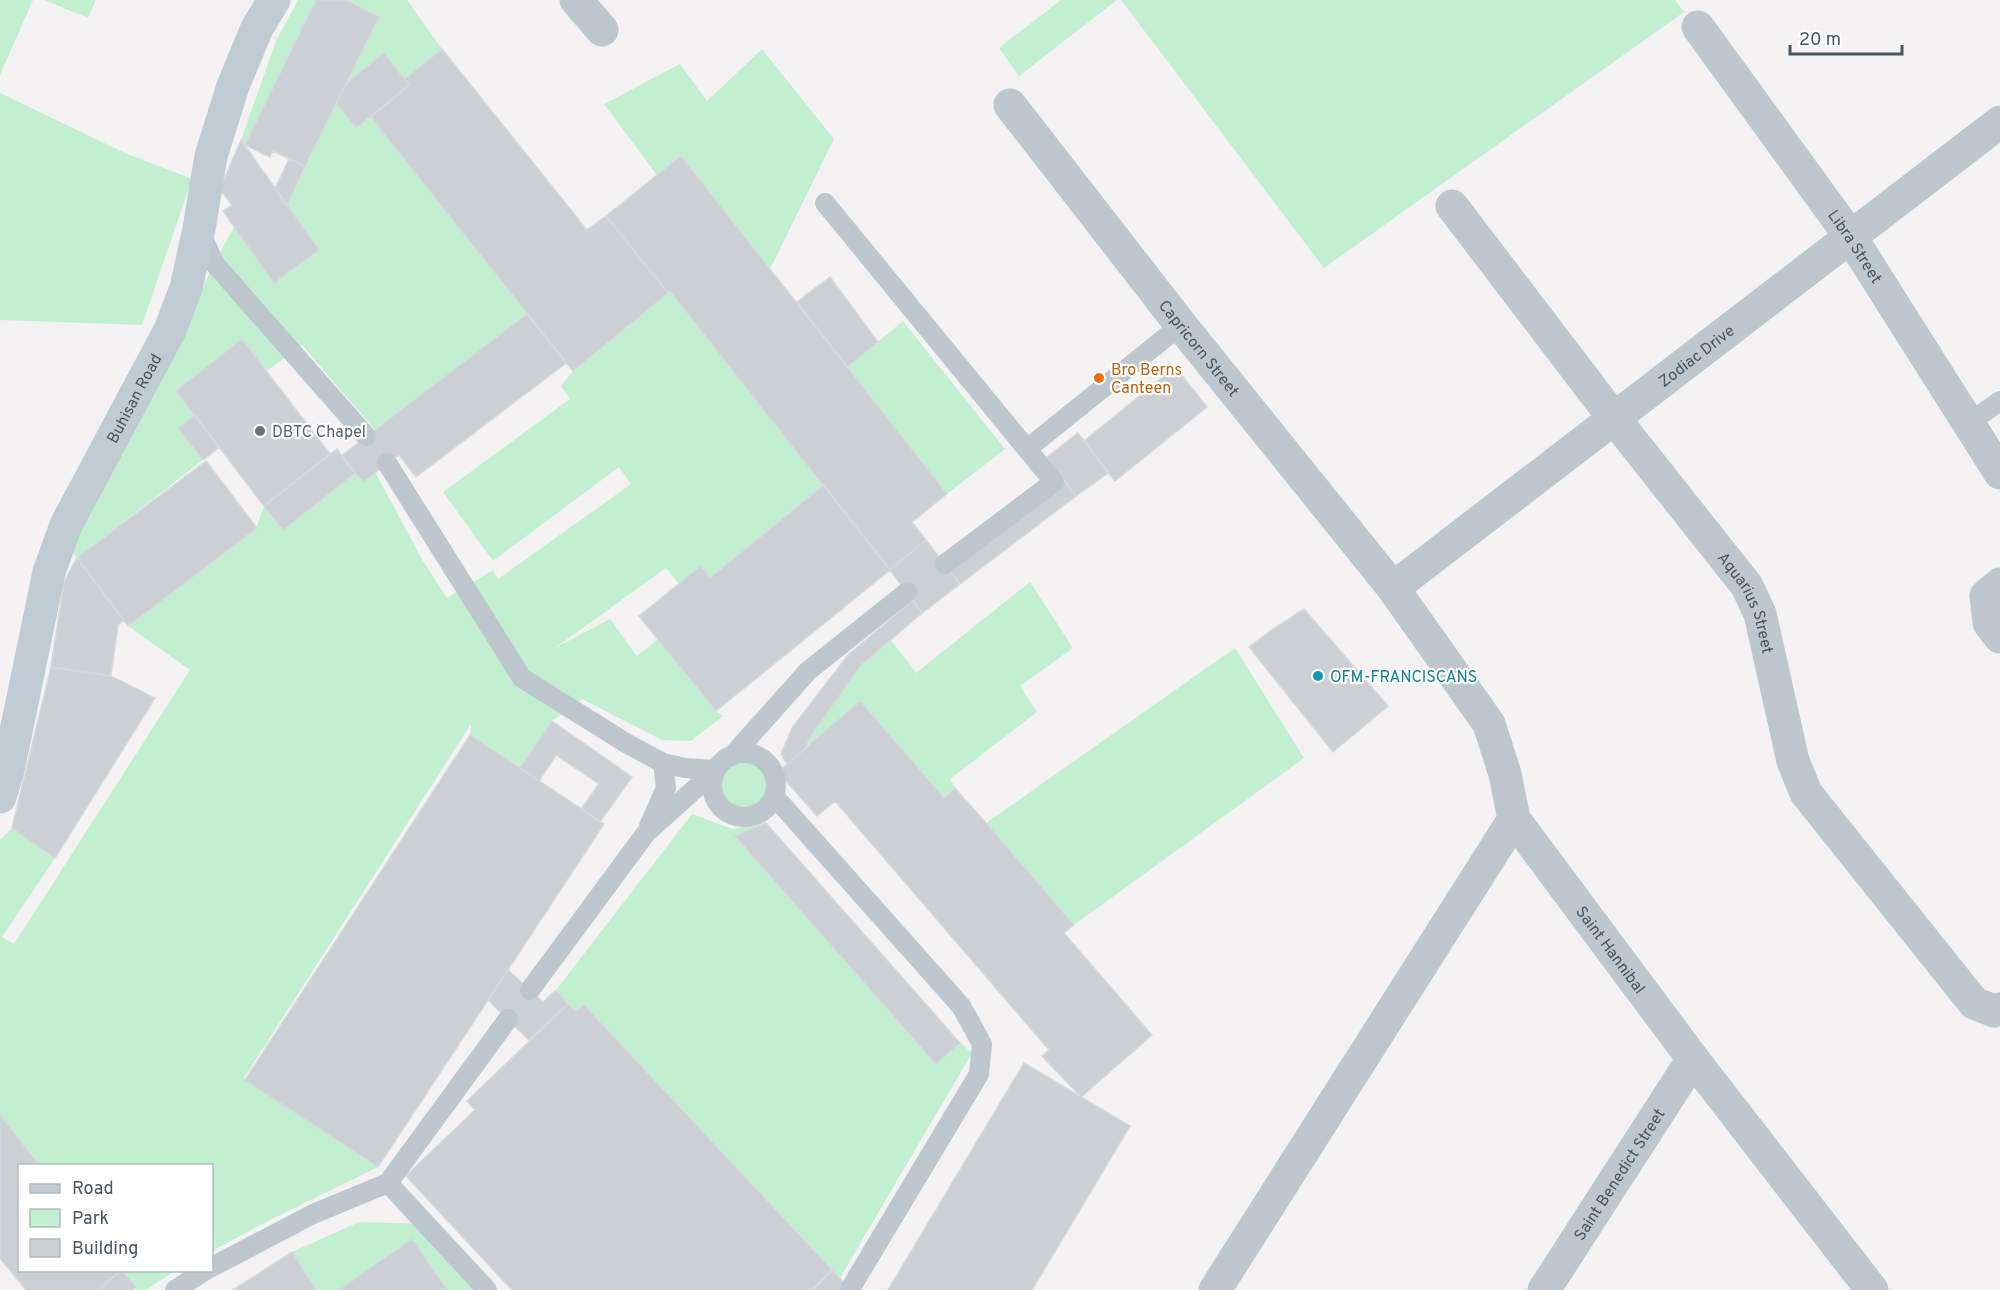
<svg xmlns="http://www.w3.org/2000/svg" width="2000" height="1290" font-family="Overpass,sans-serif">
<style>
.green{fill:#c3efd1}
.building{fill:#cccfd4;stroke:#d6d8dd;stroke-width:1.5}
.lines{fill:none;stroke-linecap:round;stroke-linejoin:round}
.lane{stroke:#bec7cd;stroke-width:20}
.street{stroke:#bec7cd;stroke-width:33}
.secondary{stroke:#c0cbd4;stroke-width:33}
.food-dot{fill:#e8710a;stroke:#fff;stroke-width:2}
.worship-dot{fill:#6b7280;stroke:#fff;stroke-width:2}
.culture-dot{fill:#0f9aa8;stroke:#fff;stroke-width:2}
.labels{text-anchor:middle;stroke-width:4.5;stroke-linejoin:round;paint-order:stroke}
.street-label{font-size:16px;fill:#4a565f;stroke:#fff}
.food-label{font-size:16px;fill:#c56008;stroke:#fff;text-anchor:start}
.worship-label{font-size:16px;fill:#5b616d;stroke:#fff;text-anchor:start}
.culture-label{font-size:16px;fill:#0d838f;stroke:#fff;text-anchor:start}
</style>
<rect width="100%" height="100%" fill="#f4f2f2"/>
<path class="green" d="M 0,0 L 33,0 L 0,75 Z
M 44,0 L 96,0 L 88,18 Z
M 298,0 L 316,0 L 245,145 L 241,140 L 276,41 Z
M 346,0 L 407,0 L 442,49 L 405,79 L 384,53 L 347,83 L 379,17 Z
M 1061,0 L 1117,0 L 1019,76 L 999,48 Z
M 1121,0 L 1675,0 L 1684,12 L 1324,268 Z
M 762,49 L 834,139 L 770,269 L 682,157 L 657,175 L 604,104 L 680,64 L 707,101 Z
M 0,93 L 125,153 L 192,179 L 142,325 L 0,320 Z
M 336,103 L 356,128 L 371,117 L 527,314 L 375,430 L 302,345 L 267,371 L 242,339 L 176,391 L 195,415 L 178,428 L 203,460 L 77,558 L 70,549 L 158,386 L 214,263 L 234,227 L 274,282 L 287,206 Z
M 670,291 L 824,485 L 710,578 L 701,566 L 679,584 L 666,568 L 555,648 L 610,619 L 637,656 L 658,639 L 715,711 L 723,716 L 691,741 L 662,740 L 582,699 L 552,721 L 520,768 L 470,735 L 471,724 L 244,1078 L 378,1167 L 272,1219 L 212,1251 L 212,1166 L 40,1165 L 0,1115 L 0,840 L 12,828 L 55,858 L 2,937 L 14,944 L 190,670 L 128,626 L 256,528 L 264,506 L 283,530 L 355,473 L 363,481 L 375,472 L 423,561 L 447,598 L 493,570 L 498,579 L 631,484 L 619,467 L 493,561 L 443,492 L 570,399 L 561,386 L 573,371 Z
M 903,321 L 1005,449 L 947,494 L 847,367 Z
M 1030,582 L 1073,648 L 1020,686 L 1037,712 L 950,779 L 955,788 L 944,798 L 860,701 L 806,748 L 809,739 L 860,666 L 891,640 L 916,673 Z
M 1235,648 L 1304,758 L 1074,925 L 986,823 Z
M712 785a32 32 0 1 1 64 0a32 32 0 1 1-64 0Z
M 692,814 L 733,829 L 766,823 L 959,1042 L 972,1053 L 840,1278 L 584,1005 L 576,1012 L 556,990 Z
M 359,1222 L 423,1224 L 476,1290 L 447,1290 L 412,1239 L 339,1290 L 316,1290 L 292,1252 Z
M 124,1271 L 175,1271 L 146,1290 L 137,1290 Z"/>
<path class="building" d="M 316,0 L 346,0 L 379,17 L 305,166 L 273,151 L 270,157 L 245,145 Z
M 442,49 L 587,230 L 606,216 L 668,293 L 573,371 L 371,117 L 409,85 L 405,79 Z
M 384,53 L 409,85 L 356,128 L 336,103 L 347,83 Z
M 241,140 L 319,250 L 274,283 L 223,211 L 232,205 L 220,189 Z
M 681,156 L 947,494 L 912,522 L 926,540 L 890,570 L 670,291 L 668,293 L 606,216 Z
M 289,159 L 305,166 L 287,206 L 275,189 Z
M 830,277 L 878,342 L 847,367 L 797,302 Z
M 527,314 L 566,363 L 416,477 L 399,455 L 363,482 L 341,456 Z
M 242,339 L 330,454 L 264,506 L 176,391 Z
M 1175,367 L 1207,407 L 1115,481 L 1084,441 Z
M 195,415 L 219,447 L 203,460 L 178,428 Z
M 1078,433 L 1108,473 L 1076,496 L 1047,457 Z
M 337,449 L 355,473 L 283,530 L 264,506 Z
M 206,461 L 257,528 L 128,626 L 77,558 Z
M 1064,480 L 1076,496 L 960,584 L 947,568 Z
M 824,485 L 890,570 L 716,711 L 639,616 L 701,566 L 710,578 Z
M 926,540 L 960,584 L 922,613 L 890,570 Z
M 77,558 L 124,620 L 118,625 L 111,676 L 51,667 L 64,582 Z
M 913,600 L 922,613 L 860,666 L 809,739 L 806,748 L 787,764 L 781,754 L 792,728 L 848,655 Z
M 1304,609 L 1388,706 L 1333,752 L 1249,647 L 1273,629 Z
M 51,667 L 111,676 L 155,698 L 55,858 L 12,828 Z
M 860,701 L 944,798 L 955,788 L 986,823 L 1074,925 L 1064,933 L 1152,1035 L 1081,1097 L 1042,1056 L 1049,1050 L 835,801 L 817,816 L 778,772 Z
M 552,721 L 632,777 L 600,822 L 581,809 L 599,784 L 556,755 L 539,781 L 520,768 Z
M 470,735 L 604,824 L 378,1167 L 245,1080 Z
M 766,823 L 960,1043 L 936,1064 L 735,836 Z
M 508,970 L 543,1002 L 556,990 L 568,1004 L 529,1040 L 488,1000 Z
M 568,1004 L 576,1012 L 584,1005 L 832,1270 L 811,1290 L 512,1290 L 406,1176 L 475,1110 L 467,1101 Z
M 1024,1063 L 1130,1126 L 1032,1290 L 888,1290 Z
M 0,1115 L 40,1166 L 20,1166 L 20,1270 L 122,1270 L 98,1290 L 26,1290 L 0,1258 Z
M 412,1239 L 447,1290 L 339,1290 Z
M 292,1252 L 316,1290 L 233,1290 Z
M 122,1270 L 136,1287 L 132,1290 L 98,1290 Z
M 832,1270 L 851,1290 L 813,1290 Z"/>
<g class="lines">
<path class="lane" d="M 825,203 L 1054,482 L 945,564
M 200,231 L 214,263 L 366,436
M 1969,423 L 2000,401
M 1027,449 L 1181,325
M 387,463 L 522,678 L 626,743 L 663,763 L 685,768 L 716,770
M712 785a32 32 0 1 1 64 0a32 32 0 1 1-64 0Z
M 732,756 L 808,671 L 907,592
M 774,796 L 961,1006 L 982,1044 L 979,1074 L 850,1289
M 649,826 L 666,788 L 663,763
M 530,990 L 646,833 L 716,770
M 388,1183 L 508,1019
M 212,1267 L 313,1214 L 388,1183 L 487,1290
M 175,1290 L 206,1270"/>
<g class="street">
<path d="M 576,0 L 602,30"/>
<path id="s1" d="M 1698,27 L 1850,236 L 2000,473"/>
<path id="s2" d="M 1010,105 L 1181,325 L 1393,588 L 1489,724 L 1505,774 L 1514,819 L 1693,1059 L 1872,1290"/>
<path id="s3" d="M 1452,206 L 1613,417 L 1747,586 L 1760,614 L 1793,761 L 1806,793 L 1974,1003 L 1994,1011 L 2000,1009"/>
<path d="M 2000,584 L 1986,596 L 1989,623 L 2000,637"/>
<path id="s4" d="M 1393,588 L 2000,122"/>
<path d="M 1215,1290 L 1514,819"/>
<path id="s5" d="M 1544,1290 L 1693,1059"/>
</g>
<path class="secondary" id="s6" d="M 0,797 L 8,770 L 49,572 L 66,525 L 170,330 L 186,288 L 199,229 L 211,156 L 233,86 L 257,28 L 274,0"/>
</g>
<circle class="food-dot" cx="1099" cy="378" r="6"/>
<circle class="worship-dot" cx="260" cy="431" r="6"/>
<circle class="culture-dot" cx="1318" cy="676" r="6"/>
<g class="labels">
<g class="street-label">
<text dy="6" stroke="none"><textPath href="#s1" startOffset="270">Libra Street</textPath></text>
<text dy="6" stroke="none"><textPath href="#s2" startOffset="308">Capricorn Street</textPath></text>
<text dy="6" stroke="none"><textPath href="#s4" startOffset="382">Zodiac Drive</textPath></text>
<text dy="6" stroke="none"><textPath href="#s6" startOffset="424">Buhisan Road</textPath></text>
<text dy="6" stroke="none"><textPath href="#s3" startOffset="496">Aquarius Street</textPath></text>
<text dy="6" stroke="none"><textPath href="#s2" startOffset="1044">Saint Hannibal</textPath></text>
<text dy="6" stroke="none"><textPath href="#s5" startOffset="138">Saint Benedict Street</textPath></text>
</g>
<g class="food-label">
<text x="1111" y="375">Bro Berns<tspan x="1111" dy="18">Canteen</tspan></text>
</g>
<g class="worship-label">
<text x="272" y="437">DBTC Chapel</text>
</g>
<g class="culture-label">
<text x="1330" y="682">OFM-FRANCISCANS</text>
</g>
</g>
<rect x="18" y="1164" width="195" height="108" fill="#ffffff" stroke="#b7bbbf" stroke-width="1.5"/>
<rect x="30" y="1184" width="30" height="9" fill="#c0cbd4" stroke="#b7bbbf" stroke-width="1.5"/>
<text x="72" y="1194" font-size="18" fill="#4a565f">Road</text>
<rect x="30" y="1209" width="30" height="18" fill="#c3efd1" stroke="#b7bbbf" stroke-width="1.5"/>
<text x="72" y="1224" font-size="18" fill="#4a565f">Park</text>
<rect x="30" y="1239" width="30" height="18" fill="#cccfd4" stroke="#b7bbbf" stroke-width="1.5"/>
<text x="72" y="1254" font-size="18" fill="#4a565f">Building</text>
<path d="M1790 45v9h112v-9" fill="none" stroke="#4a565f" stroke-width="3"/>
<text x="1799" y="45" font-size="18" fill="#4a565f" stroke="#ffffff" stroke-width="4.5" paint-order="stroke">20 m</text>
</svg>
